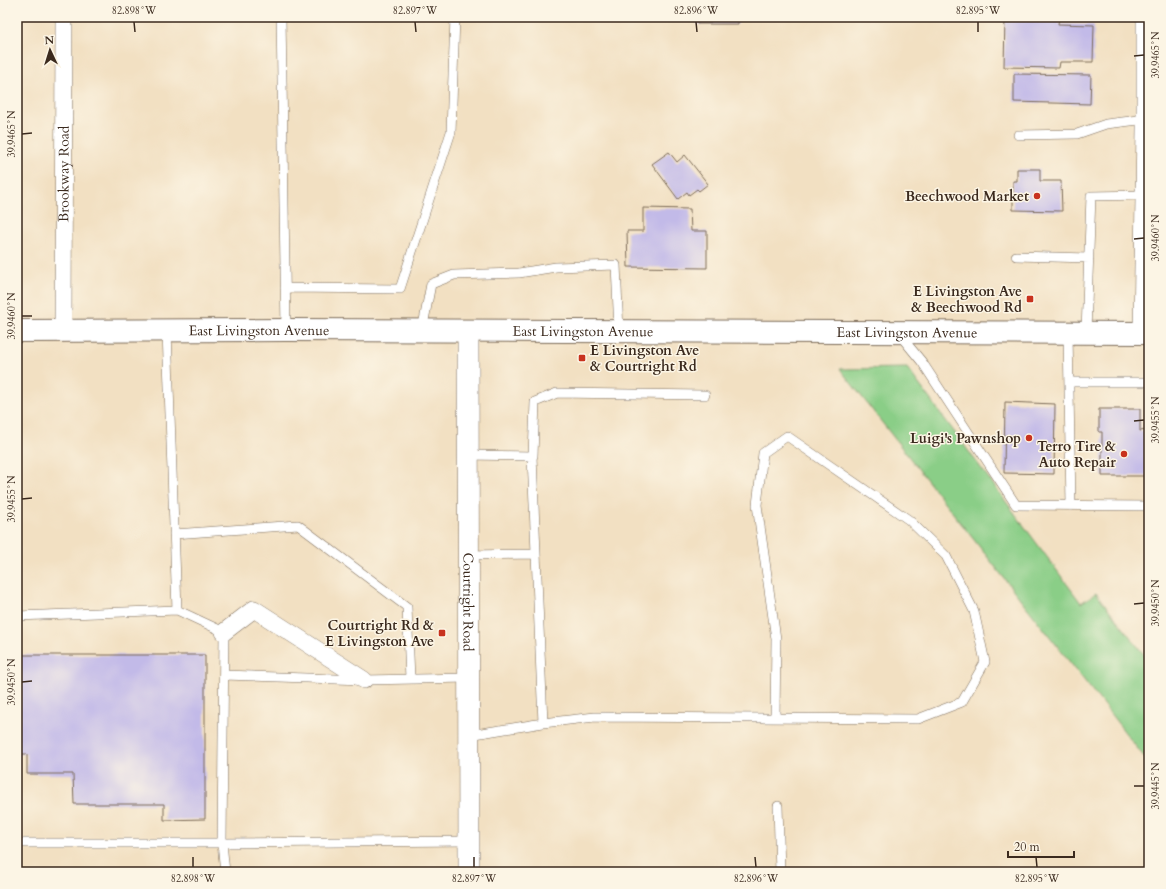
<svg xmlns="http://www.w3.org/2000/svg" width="1166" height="889" font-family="Cardo,serif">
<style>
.green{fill:#8ace87;stroke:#627c52}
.building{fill:#c2bae8}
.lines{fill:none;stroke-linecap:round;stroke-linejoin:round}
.service-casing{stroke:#7b6a57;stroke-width:10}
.minor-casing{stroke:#7b6a57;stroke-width:18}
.tertiary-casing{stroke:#7b6a57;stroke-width:22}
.secondary-casing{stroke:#7b6a57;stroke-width:24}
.service{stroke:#fff;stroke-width:9}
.minor{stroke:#fff;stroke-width:17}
.tertiary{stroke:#fff;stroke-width:21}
.secondary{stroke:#fff;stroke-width:22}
.ticks{fill:none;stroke:#3b2a1e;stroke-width:1.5}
.poi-dot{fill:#c8321e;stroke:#fcf5e5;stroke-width:1.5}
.labels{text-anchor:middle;stroke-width:3;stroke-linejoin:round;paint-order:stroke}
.street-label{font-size:14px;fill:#3b2a1e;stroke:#fcf5e5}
.poi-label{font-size:14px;font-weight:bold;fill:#3b2a1e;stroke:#fcf5e5;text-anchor:end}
.neatline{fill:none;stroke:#3b2a1e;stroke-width:1.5}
.ticks-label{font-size:10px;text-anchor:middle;fill:#3b2a1e}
</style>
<rect width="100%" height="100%" fill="#fcf5e5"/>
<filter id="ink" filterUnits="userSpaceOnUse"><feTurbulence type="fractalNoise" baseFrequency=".025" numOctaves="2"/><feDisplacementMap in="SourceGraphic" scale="8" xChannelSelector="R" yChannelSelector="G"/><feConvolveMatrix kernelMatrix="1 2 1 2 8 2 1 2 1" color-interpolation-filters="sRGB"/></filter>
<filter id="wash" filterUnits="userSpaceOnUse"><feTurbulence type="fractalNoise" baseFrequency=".012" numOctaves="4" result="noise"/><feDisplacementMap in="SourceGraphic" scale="16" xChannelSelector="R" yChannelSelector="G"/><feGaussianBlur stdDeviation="0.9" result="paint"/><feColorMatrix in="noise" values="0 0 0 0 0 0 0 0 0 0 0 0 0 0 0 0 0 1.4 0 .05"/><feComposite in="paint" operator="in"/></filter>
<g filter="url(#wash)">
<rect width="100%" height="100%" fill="#f2e0c2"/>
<path class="green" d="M 907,368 L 1081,603 L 1096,593 L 1149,661 L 1149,763 L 840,369 Z"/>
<g id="blocks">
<path class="building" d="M 697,17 L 738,17 L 738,24 L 697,24 Z
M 1005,17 L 1059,17 L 1058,24 L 1094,25 L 1093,62 L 1060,62 L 1059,68 L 1004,67 Z
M 1014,74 L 1091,75 L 1090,104 L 1014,102 Z
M 669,152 L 677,162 L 685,155 L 708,184 L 699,191 L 697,189 L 689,195 L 687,192 L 678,199 L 652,164 Z
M 1017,169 L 1040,169 L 1040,181 L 1061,181 L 1062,211 L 1013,210 L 1013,181 L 1017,181 Z
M 643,208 L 690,209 L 691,231 L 707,231 L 707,268 L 628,267 L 627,231 L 643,231 Z
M 1005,402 L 1055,404 L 1054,474 L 1004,473 Z
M 1099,409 L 1140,409 L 1140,431 L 1147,430 L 1147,476 L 1102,476 L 1102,432 L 1099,432 Z
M 17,655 L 205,655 L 205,819 L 164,820 L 164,804 L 74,804 L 73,774 L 27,774 L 27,754 L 17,754 Z"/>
</g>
</g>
<g filter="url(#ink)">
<use href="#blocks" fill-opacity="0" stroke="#7b6a57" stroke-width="1"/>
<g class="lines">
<defs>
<path id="service" d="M 281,17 L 286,330
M 1018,135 L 1077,134 L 1106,124 L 1147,119
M 1016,256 L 1089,258
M 285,288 L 400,289 L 451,132 L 455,17
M 167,331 L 177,610 L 224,632 L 222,843 L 469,841
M 422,331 L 431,284 L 454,275 L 519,273 L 556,267 L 616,265 L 619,331
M 1086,332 L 1091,196 L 1146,195
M 1068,333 L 1071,506
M 899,334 L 922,362 L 1016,505 L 1149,506
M 1069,382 L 1149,382
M 468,455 L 533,456 L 535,402 L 557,393 L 705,395
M 174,534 L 298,525 L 407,607 L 410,679
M 468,555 L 536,554
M 17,616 L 177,610
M 224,675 L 364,680 L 469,678
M 543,723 L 595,717 L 918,719 L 962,702 L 985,662 L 974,611 L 946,556 L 909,520 L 787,436 L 763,453 L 757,505 L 776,639 L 775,718
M 469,735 L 543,723 L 532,456
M 778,806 L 780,872
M 17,843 L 222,843 L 225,872"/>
<g id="minor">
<path id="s1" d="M 63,331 L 64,17"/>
<path d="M 224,632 L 254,609 L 364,680"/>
</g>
<g id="tertiary">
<path id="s2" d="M 468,331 L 469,872"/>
<path d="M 1144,333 L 1147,128 L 1147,17"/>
</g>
<g id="secondary">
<path id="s3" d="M 17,331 L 286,330 L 1149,333"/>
</g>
</defs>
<use href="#service" class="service-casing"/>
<use href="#minor" class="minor-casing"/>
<use href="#tertiary" class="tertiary-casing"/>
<use href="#secondary" class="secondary-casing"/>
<use href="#service" class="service"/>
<use href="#minor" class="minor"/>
<use href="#tertiary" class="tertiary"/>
<use href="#secondary" class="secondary"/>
</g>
</g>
<path class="ticks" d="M 134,22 L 135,32M 415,22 L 416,32M 696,22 L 697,32M 978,22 L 978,32M 1134,56 L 1144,55M 22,134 L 32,133M 1134,239 L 1144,238M 22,316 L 32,316M 1134,421 L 1144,420M 22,499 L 32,498M 1134,604 L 1144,603M 22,682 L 32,681M 1134,786 L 1144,786M 193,857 L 193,867M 474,857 L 474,867M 755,857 L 756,867M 1036,857 L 1037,867"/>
<g class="poi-dot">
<circle cx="1037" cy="196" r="4"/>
<rect x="1026" y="295" width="8" height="8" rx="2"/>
<rect x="578" y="354" width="8" height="8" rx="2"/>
<circle cx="1029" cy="438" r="4"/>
<circle cx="1124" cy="454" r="4"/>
<rect x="438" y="629" width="8" height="8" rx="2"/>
</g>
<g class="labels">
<g class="street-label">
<text dy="5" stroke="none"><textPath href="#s1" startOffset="157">Brookway Road</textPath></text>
<text dy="5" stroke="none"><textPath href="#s3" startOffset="242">East Livingston Avenue</textPath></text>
<text dy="5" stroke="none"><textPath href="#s3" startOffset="566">East Livingston Avenue</textPath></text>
<text dy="5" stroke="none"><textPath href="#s3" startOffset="890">East Livingston Avenue</textPath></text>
<text dy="5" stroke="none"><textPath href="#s2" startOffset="271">Courtright Road</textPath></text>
</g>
<g class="poi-label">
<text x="1029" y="201">Beechwood Market</text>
<text x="1022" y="296">E Livingston Ave<tspan x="1022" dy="16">&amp; Beechwood Rd</tspan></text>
<text x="590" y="355" text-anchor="start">E Livingston Ave<tspan x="590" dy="16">&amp; Courtright Rd</tspan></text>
<text x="1021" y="443">Luigi's Pawnshop</text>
<text x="1116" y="451">Terro Tire &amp;<tspan x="1116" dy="16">Auto Repair</tspan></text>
<text x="434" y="630">Courtright Rd &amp;<tspan x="434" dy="16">E Livingston Ave</tspan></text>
</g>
</g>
<rect width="1166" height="889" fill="none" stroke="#fcf5e5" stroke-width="44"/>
<g transform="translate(50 50) rotate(356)" stroke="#fcf5e5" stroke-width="3" paint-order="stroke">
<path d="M0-3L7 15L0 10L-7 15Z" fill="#3b2a1e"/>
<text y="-6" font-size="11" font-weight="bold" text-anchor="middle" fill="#3b2a1e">N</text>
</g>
<path d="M1008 851v6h66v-6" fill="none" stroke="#3b2a1e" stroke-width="2"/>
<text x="1014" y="851" font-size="12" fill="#3b2a1e" stroke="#fcf5e5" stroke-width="3" paint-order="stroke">20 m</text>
<rect x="22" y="22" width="1122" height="845" class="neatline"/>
<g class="ticks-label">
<text x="134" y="14">82.898°W</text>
<text x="415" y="14">82.897°W</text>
<text x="696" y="14">82.896°W</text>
<text x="978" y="14">82.895°W</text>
<text transform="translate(1155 55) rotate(-90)" y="4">39.9465°N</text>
<text transform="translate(11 134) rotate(-90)" y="4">39.9465°N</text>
<text transform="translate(1155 238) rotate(-90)" y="4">39.9460°N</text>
<text transform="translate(11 316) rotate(-90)" y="4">39.9460°N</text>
<text transform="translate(1155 420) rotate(-90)" y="4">39.9455°N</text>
<text transform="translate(11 499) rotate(-90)" y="4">39.9455°N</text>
<text transform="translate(1155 603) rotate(-90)" y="4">39.9450°N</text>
<text transform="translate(11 682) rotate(-90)" y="4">39.9450°N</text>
<text transform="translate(1155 786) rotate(-90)" y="4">39.9445°N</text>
<text x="193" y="882">82.898°W</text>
<text x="474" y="882">82.897°W</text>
<text x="756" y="882">82.896°W</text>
<text x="1037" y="882">82.895°W</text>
</g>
</svg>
